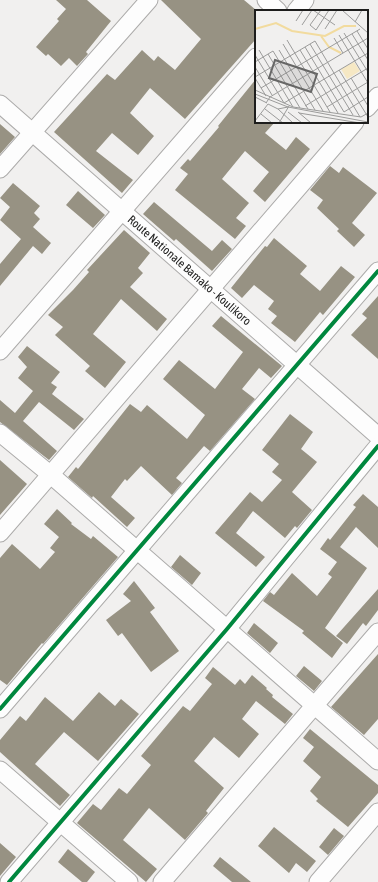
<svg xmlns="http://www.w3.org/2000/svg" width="378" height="882" font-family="'Asap Condensed',sans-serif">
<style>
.building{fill:#979283}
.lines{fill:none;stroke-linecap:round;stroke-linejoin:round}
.minor-casing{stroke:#acabaa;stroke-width:19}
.minor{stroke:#fdfdfd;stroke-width:17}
.cycleway-casing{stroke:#fffffe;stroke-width:6}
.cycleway{stroke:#00873e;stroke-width:4}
.labels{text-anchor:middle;stroke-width:4;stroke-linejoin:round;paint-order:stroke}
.street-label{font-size:12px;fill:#1d1d1c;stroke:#fffffe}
.inset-river{fill:none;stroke:#f2db9e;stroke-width:2}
.inset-road{fill:none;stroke:#9c9c9b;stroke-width:1}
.view{fill:#676766;fill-opacity:0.15;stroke:#676766;stroke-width:2}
.inset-edge{fill:none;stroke:#1d1d1c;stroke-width:2}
</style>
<rect width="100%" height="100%" fill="#f1f0ef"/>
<path class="building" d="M 56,0 L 87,0 L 111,21 L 86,52 L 88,54 L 77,66 L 69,58 L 61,66 L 48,54 L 46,56 L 36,47 L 59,21 L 57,19 L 66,9 Z
M 161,0 L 244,0 L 256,10 L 256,39 L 185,119 L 150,88 L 130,113 L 154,136 L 138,155 L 112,133 L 96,151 L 133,180 L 122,193 L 54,132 L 107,74 L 115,80 L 142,50 L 154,61 L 158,56 L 175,70 L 201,39 Z
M 256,79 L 256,122 L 275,122 L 265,133 L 286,150 L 296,137 L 310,149 L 265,202 L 253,191 L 269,172 L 245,151 L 222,179 L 249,203 L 236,218 L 246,226 L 235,239 L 175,190 L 188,174 L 180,168 L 188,159 L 190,161 L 219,127 L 218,126 Z
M 0,124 L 15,137 L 0,154 Z
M 330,166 L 339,173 L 343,167 L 377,193 L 352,223 L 365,235 L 354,247 L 337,231 L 339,229 L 317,208 L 323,200 L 310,190 Z
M 13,183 L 40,206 L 34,213 L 40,219 L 33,227 L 51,243 L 42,254 L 33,246 L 0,286 L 0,264 L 21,239 L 0,220 L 10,207 L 0,198 Z
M 78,191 L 105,215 L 93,228 L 66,205 Z
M 154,202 L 212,251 L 222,240 L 232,249 L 212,271 L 176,239 L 174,241 L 143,214 Z
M 124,230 L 150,253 L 138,268 L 143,273 L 130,287 L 167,319 L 157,331 L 121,299 L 93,334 L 126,362 L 105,388 L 85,371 L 90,366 L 55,335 L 63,327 L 48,315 L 73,290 L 89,272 L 87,270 Z
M 274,238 L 307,266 L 300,274 L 320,291 L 341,266 L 355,277 L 323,315 L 320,312 L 295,342 L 271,323 L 277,316 L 268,309 L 274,301 L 254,285 L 242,298 L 231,288 L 265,246 L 267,247 Z
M 378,296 L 378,359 L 351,335 L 367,318 L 362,314 Z
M 221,316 L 282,366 L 271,378 L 259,368 L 242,389 L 255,399 L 210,451 L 204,446 L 176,478 L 182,483 L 172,495 L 141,466 L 127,481 L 125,479 L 111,497 L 135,518 L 127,527 L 93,496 L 92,498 L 68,477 L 76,467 L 78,469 L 130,404 L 141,412 L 147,405 L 187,439 L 205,415 L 163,379 L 179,360 L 215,389 L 243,352 L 212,326 Z
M 27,346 L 60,372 L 51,383 L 57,387 L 52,394 L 84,419 L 74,430 L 39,402 L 23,421 L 57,451 L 49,460 L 0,422 L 0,400 L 15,413 L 33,391 L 18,378 L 27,367 L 18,357 Z
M 290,414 L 313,432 L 301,449 L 317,462 L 292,492 L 312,510 L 297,528 L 295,526 L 285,538 L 253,511 L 236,533 L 265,557 L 256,567 L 215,533 L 250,492 L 262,502 L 282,480 L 272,472 L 279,464 L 262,450 Z
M 0,460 L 27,484 L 0,515 Z
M 363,494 L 378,507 L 378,548 L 356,527 L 340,547 L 367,568 L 325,628 L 343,643 L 332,658 L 302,633 L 304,631 L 263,601 L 270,592 L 274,595 L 292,573 L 317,596 L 332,577 L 328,574 L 337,562 L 320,549 L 328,538 L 330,540 L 356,507 L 353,505 Z
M 57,509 L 72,523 L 71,524 L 91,539 L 93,536 L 118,557 L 43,644 L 42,643 L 7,685 L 0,680 L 0,558 L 12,544 L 40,569 L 55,552 L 50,548 L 59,537 L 44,524 Z
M 180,555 L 201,573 L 192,585 L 171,567 Z
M 134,581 L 155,608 L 150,612 L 179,651 L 151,672 L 122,633 L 118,636 L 106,620 L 131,601 L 123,594 Z
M 378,589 L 378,610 L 366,626 L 363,623 L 347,644 L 336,636 Z
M 254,623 L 278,643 L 270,653 L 247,633 Z
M 378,654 L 378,719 L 364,735 L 331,707 Z
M 304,666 L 322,681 L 314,691 L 296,676 Z
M 213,667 L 235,685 L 240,679 L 245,684 L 252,675 L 267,688 L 266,689 L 273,695 L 272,697 L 293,714 L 285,724 L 256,701 L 242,719 L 259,734 L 239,758 L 214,737 L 194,761 L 224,788 L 206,811 L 208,813 L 185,840 L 149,808 L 123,840 L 157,869 L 146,882 L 77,823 L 93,804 L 101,810 L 119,788 L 127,794 L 151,765 L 141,756 L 183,706 L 190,711 L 212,684 L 205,678 Z
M 99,692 L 115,706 L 121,699 L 139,714 L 98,761 L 64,732 L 35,764 L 70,795 L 60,806 L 0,752 L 0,740 L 20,716 L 26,721 L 45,697 L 73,721 Z
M 310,729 L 378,785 L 378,793 L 348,827 L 316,801 L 318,799 L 310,791 L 321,777 L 303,761 L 314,747 L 303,738 Z
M 274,827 L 316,861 L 307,872 L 296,863 L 289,873 L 258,846 Z
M 334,828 L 344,836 L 328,855 L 319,847 Z
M 0,843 L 16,857 L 0,876 Z
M 68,849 L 95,872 L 87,882 L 82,882 L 58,862 Z
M 220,857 L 251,882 L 232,882 L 213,866 Z"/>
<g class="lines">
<defs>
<g id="minor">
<path d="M 266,0 L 278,11"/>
<path d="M 296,11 L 305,0"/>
<path id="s1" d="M 0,104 L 378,436"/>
<path d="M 367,108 L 378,96"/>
<path d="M 0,169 L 149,0"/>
<path d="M 0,351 L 256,57"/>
<path d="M 0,433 L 51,475 L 378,761"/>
<path d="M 0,533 L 355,122"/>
<path d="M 0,709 L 378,271"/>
<path d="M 0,770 L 129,882"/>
<path d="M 9,882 L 227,629 L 378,446"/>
<path d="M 162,882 L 378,632"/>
<path d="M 318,882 L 378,812"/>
</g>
</defs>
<use href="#minor" class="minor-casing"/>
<use href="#minor" class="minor"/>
<defs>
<path id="cycleway" d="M 0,709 L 378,271
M 9,882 L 227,629 L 378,446"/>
</defs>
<use href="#cycleway" class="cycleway-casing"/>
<use href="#cycleway" class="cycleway"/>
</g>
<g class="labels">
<g class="street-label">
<text dy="4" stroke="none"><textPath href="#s1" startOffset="252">Route Nationale Bamako - Koulikoro</textPath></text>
</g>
</g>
<g transform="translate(255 10)">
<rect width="113" height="113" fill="#f1f0ef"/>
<path d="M 99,52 L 105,61 L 92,69 L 86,59 Z" fill="#f6e8c4"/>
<path class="inset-river" d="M 0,19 L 21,13 L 37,21 L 70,26 L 89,16 L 101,16M 66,26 L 74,37 L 86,43"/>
<path class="inset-road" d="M 58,0 L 80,15M 66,0 L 55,15 L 61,20 L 74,0M 87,0 L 113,23M 41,11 L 48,0M 100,12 L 107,0M 47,15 L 57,0M 70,19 L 82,0M 102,21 L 113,39M 89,23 L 113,62M 97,24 L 113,50M 84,25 L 113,73M 79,28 L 88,43M 32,30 L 75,102M 28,34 L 68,101M 55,34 L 98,105M 50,37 L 89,102M 4,40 L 38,97M 24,40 L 60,100M 45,40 L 83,103M 13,44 L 45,98M 0,45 L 29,93 L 113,43M 0,52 L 18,41 L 53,99M 0,57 L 17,85M 84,60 L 113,107M 0,67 L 60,31 L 105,107M 0,68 L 11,86M 96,68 L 113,96M 6,78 L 105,19M 0,80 L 38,97 L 106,107 L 113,103M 0,84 L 33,97 L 113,112M 0,87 L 12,93M 11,93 L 15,87 L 113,28M 50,96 L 113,58M 72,97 L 113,72M 10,99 L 28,113M 23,99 L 38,113M 33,102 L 47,113M 43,102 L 56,113M 89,102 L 113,87M 44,103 L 105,113M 6,104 L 17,113M 0,111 L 13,94 L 23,99 L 33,97M 24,113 L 34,96"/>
<path class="view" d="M 20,50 L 62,64 L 56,82 L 14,68 Z"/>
<rect width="113" height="113" class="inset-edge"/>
</g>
</svg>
